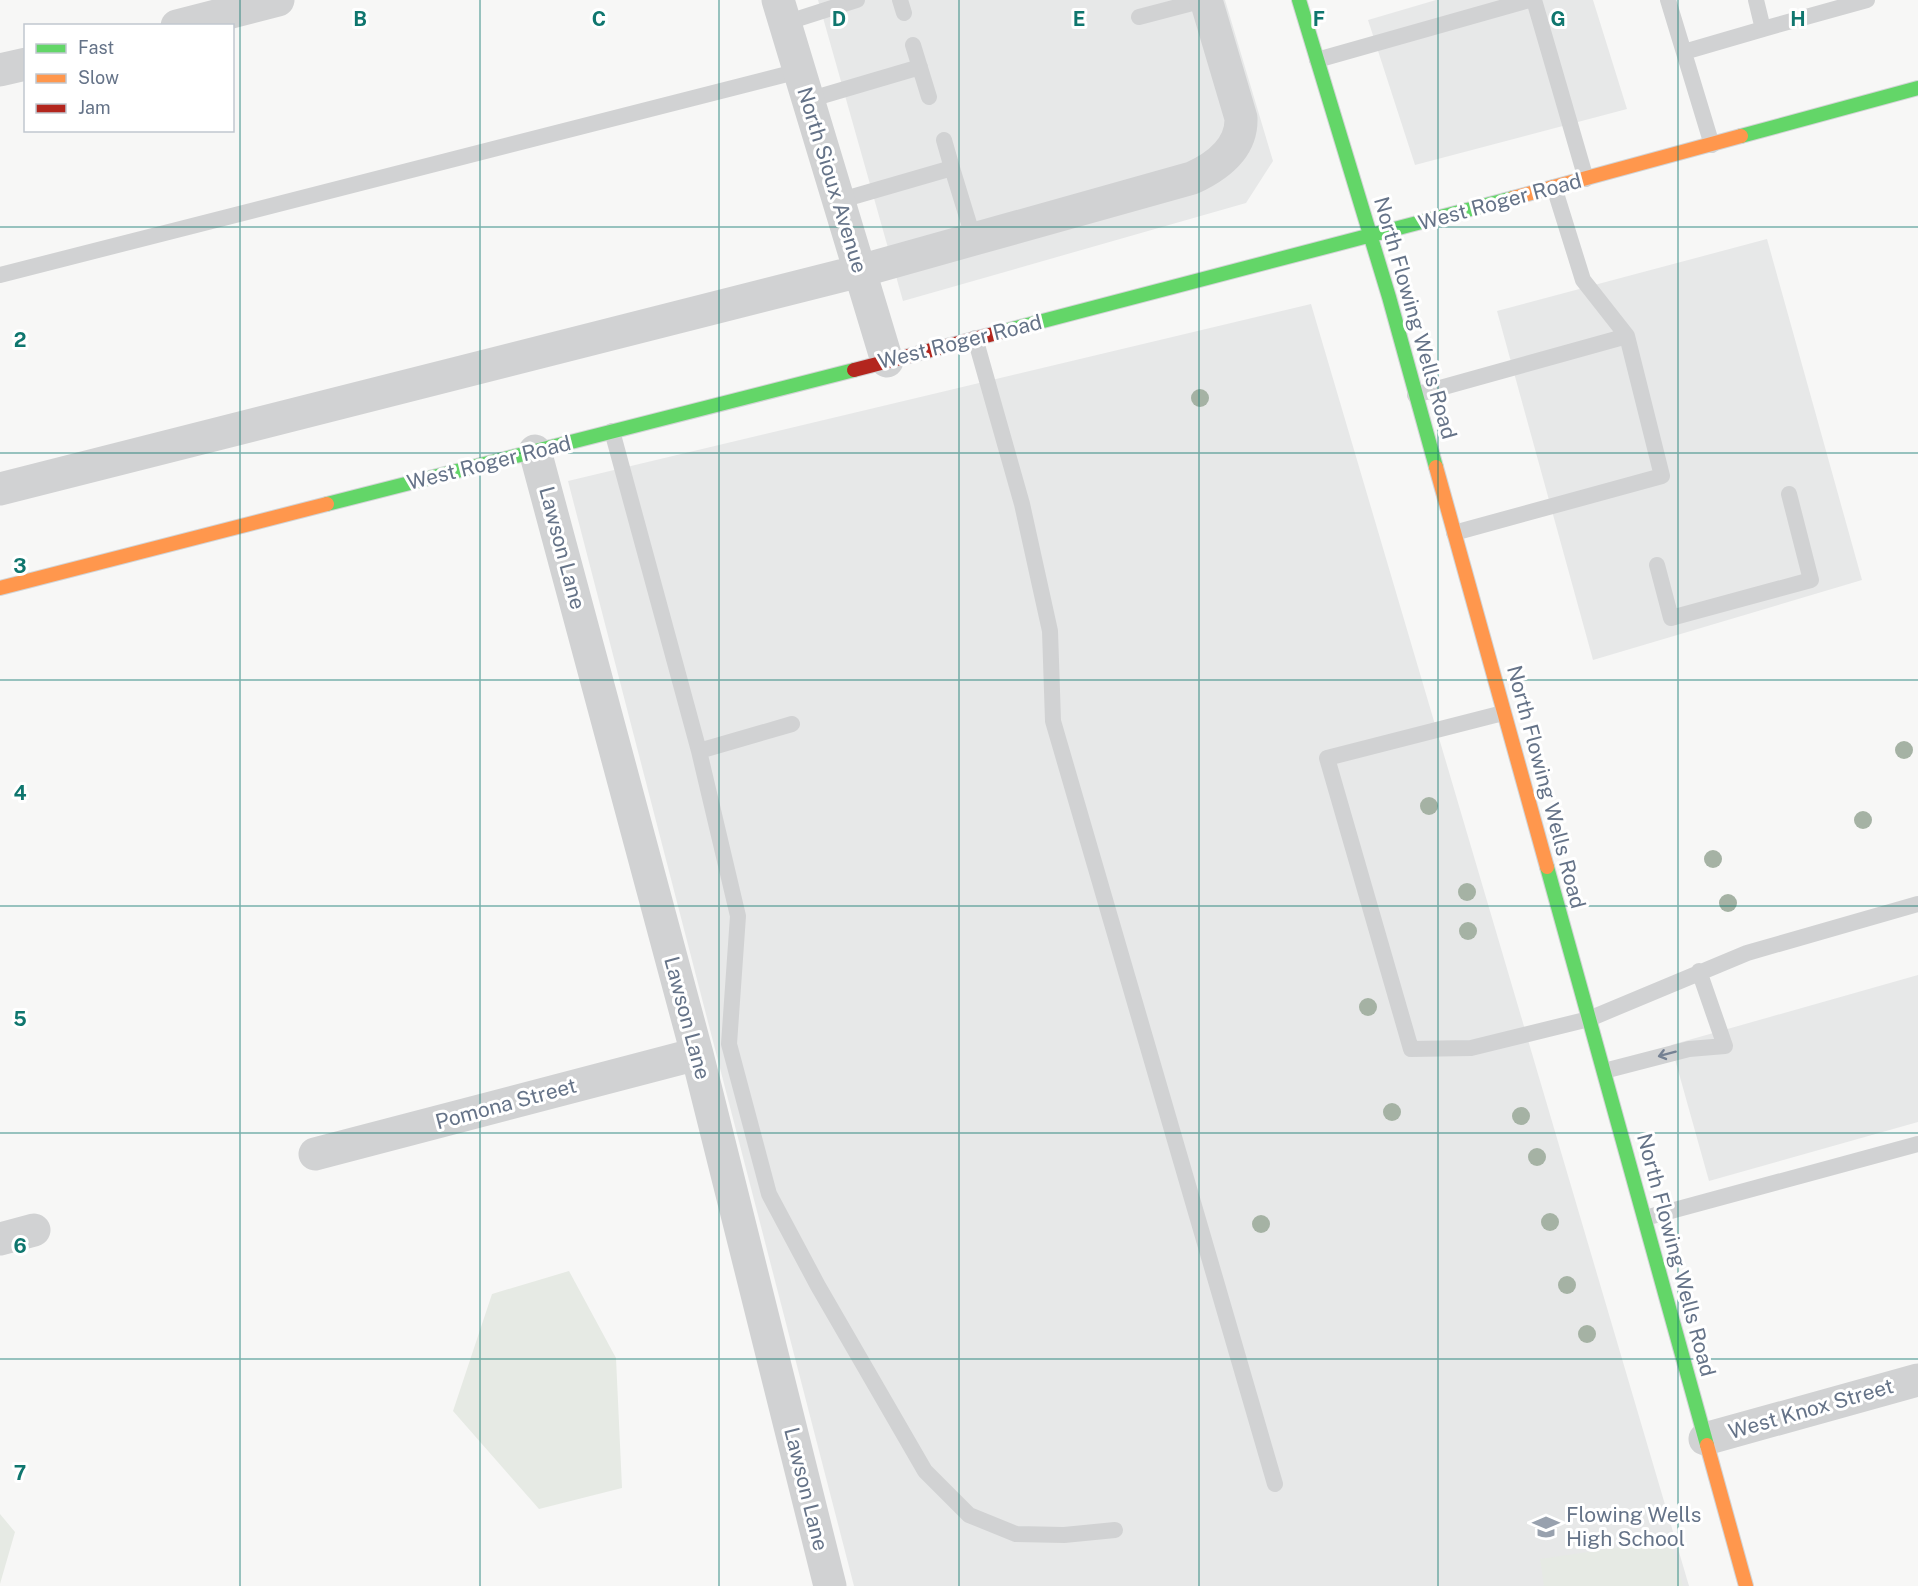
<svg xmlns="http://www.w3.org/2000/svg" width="1918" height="1586" font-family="'Public Sans',sans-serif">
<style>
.built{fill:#e7e8e8}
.green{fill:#e6eae4}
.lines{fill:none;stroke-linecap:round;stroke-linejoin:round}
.fast-casing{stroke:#d2d4d6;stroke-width:16}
.slow-casing{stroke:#d2d4d6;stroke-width:16}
.jam-casing{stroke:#d2d4d6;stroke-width:16}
.lane{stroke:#d1d2d3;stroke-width:16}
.street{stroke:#d1d2d3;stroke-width:33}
.fast{stroke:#63d668;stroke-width:14}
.slow{stroke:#ff974d;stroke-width:14}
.jam{stroke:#b3261e;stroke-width:14}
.tree{fill:#a5b2a4}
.oneway{stroke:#758193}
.grid{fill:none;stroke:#0f766e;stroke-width:1.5;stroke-opacity:0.55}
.labels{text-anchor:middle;stroke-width:6;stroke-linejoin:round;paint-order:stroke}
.street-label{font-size:21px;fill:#657388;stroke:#fff}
.poi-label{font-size:21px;fill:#657388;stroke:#fff;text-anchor:start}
.grid-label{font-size:20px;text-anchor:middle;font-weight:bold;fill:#0f766e;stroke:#fff;stroke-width:6;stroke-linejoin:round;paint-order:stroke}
</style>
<rect width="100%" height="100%" fill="#f7f7f6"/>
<path class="built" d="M 818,0 L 1225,0 L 1273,161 L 1246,203 L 903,301 Z
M 1436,0 L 1593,0 L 1627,109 L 1415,165 L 1368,20 Z
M 1767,239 L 1862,580 L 1593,660 L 1497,311 Z
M 1311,304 L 1689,1586 L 854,1586 L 568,481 Z
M 1918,975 L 1918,1122 L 1709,1181 L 1671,1045 Z"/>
<path class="green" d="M 569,1271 L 616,1358 L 622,1488 L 539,1509 L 453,1411 L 492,1294 Z
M 0,1514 L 15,1532 L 0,1584 Z
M 1670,1540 L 1683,1586 L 1544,1586 L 1540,1559 Z"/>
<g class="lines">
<defs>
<path id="fast" d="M 1299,0 L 1389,297 L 1436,467
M 1741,136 L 1918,88
M 1001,332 L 1513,198
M 327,504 L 854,370
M 1547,867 L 1707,1445"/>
<path id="slow" d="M 1513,198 L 1741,136
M 1436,467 L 1547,867
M 0,588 L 327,504
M 1707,1445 L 1746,1586"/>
<path id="jam" d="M 854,370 L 1001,332"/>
</defs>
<use href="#fast" class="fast-casing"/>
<use href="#slow" class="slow-casing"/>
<use href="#jam" class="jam-casing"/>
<path class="lane" d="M 900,0 L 904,13
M 1534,0 L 1586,179
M 1668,0 L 1712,145
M 1139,17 L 1204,0
M 785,23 L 857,0
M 1763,29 L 1867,0
M 913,45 L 929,97
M 1684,52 L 1763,29 L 1756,0
M 1317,60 L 1529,0
M 808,100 L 920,67
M 944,140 L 952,168
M 838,201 L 952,168 L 974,240
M 0,275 L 799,71
M 975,338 L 1022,504 L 1050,631 L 1053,721 L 1275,1484
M 1415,395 L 1627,336
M 612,431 L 699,751 L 738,916 L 729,1044 L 769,1194 L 818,1286 L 925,1471 L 969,1515 L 1016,1534 L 1064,1535 L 1115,1530
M 1454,533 L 1662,476 L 1627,336 L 1583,280 L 1554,187
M 1657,565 L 1671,618 L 1811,580 L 1789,494
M 1503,713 L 1327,758 L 1411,1049 L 1471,1048 L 1589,1019 L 1747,953 L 1918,904
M 699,751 L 792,724
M 1604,1071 L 1689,1049 L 1725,1046 L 1699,971
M 1645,1218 L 1918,1144"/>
<path class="street" d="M 778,0 L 887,361
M 177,26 L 278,0
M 0,70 L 26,64
M 535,451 L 697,1054 L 830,1586
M 0,489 L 860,271 L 1192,178 C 1218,166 1242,148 1241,118 L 1206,0
M 315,1154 L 697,1054
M 0,1239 L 34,1230
M 1705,1439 L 1918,1380"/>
<use href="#fast" class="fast"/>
<use href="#slow" class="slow"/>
<use href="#jam" class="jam"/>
</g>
<g class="tree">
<circle cx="1200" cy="398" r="9"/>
<circle cx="1904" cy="750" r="9"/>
<circle cx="1429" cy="806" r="9"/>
<circle cx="1863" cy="820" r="9"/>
<circle cx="1713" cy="859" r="9"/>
<circle cx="1467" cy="892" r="9"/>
<circle cx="1728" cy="903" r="9"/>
<circle cx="1468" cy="931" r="9"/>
<circle cx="1368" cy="1007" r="9"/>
<circle cx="1392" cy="1112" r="9"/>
<circle cx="1521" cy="1116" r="9"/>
<circle cx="1537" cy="1157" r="9"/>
<circle cx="1550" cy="1222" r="9"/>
<circle cx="1261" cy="1224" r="9"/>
<circle cx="1567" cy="1285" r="9"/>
<circle cx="1587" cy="1334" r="9"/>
</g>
<defs><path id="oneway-shaft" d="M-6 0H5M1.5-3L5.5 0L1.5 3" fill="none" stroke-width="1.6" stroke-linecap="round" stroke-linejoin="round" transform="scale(1.5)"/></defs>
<use class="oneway" href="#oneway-shaft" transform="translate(1667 1054) rotate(165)"/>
<path class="grid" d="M 240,0 L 240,1586M 480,0 L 480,1586M 719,0 L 719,1586M 959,0 L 959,1586M 1199,0 L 1199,1586M 1438,0 L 1438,1586M 1678,0 L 1678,1586M 0,227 L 1918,227M 0,453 L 1918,453M 0,680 L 1918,680M 0,906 L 1918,906M 0,1133 L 1918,1133M 0,1359 L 1918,1359"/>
<defs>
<symbol id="school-bare" viewBox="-9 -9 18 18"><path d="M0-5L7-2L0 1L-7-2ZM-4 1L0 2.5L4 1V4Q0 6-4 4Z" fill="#98a1ae" stroke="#fff" stroke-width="2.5" paint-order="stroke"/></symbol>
</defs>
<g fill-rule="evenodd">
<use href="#school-bare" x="1527" y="1508" width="38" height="38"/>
</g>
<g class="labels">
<g class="street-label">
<text transform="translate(832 180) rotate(73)" y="7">North Sioux Avenue</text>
<text transform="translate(1500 202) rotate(-15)" y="7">West Roger Road</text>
<text transform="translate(1415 318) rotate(74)" y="7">North Flowing Wells Road</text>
<text transform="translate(960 342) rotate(-14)" y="7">West Roger Road</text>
<text transform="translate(489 463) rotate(-14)" y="7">West Roger Road</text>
<text transform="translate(562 548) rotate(75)" y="7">Lawson Lane</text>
<text transform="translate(1546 787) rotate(75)" y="7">North Flowing Wells Road</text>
<text transform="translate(687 1018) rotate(75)" y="7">Lawson Lane</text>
<text transform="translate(506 1104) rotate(-15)" y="7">Pomona Street</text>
<text transform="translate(1676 1255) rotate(75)" y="7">North Flowing Wells Road</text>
<text transform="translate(1811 1409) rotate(-16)" y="7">West Knox Street</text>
<text transform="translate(806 1489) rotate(76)" y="7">Lawson Lane</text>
</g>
<g class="poi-label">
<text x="1566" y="1522">Flowing Wells<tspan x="1566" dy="24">High School</tspan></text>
</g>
</g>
<g class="grid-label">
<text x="360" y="26">B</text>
<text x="599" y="26">C</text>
<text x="839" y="26">D</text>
<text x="1079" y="26">E</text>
<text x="1319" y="26">F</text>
<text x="1558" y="26">G</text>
<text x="1798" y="26">H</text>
<text x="20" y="347">2</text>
<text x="20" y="573">3</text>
<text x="20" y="800">4</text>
<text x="20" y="1026">5</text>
<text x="20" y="1253">6</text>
<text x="20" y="1480">7</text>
</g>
<rect x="24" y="24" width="210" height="108" fill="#ffffff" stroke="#c1c7cf" stroke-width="1.5"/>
<rect x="36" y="44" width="30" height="9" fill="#63d668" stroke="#c1c7cf" stroke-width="1.5"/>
<text x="78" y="54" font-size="18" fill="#657388">Fast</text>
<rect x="36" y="74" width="30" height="9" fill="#ff974d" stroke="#c1c7cf" stroke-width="1.5"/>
<text x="78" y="84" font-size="18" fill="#657388">Slow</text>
<rect x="36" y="104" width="30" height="9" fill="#b3261e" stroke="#c1c7cf" stroke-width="1.5"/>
<text x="78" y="114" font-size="18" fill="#657388">Jam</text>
</svg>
